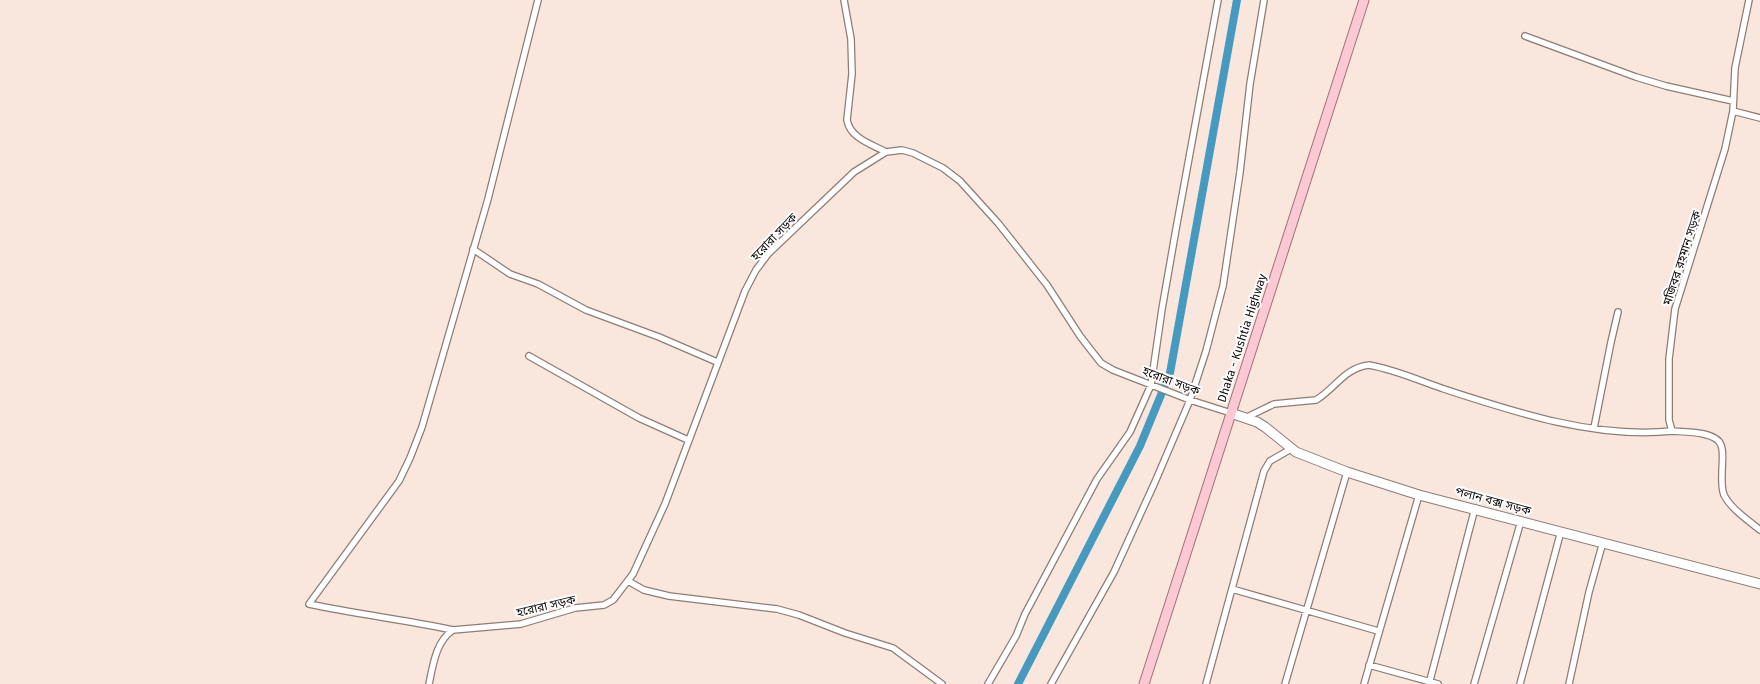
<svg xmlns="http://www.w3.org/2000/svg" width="1760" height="684" font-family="'Fira Sans','Noto Sans Bengali',sans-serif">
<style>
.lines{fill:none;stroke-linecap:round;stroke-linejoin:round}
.canal{stroke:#479abf;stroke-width:8}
.street-casing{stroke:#8e7d75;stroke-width:8}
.secondary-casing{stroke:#8e7d75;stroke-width:11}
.primary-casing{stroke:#a66f7a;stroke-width:11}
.street{stroke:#fff;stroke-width:5.5}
.secondary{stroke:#fff;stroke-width:9}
.primary{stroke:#fac9d4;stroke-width:9}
.labels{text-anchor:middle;stroke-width:4;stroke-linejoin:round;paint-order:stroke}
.street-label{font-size:12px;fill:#100a08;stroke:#fff}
</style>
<rect width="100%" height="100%" fill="#f9e6dd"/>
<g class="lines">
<path class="canal" d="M 1018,684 L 1140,446 L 1170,373 L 1237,0"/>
<defs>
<path id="street" d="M 844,0 L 851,39 L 852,74 L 847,120 C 850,138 871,144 886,152
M 1749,0 L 1735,68 L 1733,111 L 1725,149 L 1675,309 L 1669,359 L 1669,420 L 1672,431 C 1684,432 1716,431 1721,445 C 1724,452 1722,463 1722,472 C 1722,479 1721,487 1724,495 C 1731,509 1748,520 1760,530
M 1525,36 L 1636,77 L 1666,86 L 1733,101
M 1733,111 L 1760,118
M 473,249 L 510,274 L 538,284 L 586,310 L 659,337 L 717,362
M 529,356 L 639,418 L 688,440
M 1245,418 L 1274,404 L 1316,400 C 1335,389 1344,368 1369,365 C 1393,369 1418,380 1441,388 C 1514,412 1595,439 1672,431
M 1594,428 L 1611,342 L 1618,312
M 628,581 L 644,590 L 669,596 L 777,609 L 799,615 L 845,633 L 893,648 L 942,684
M 1232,589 L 1378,631
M 453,630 C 405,620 357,614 309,604 L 399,481 L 410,458 L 422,427 L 488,199 L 538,0
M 1369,665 L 1438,684
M 429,684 C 433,665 436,641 453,630 L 521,624 L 575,608 L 604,605 L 613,600 L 633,574 L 665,504 L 745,291 L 756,270 L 768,254 L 854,172 L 886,152 L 902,150 L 913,153 L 943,168 L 960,181 L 998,223 L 1047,285 L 1080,336 L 1101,363 L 1113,370 L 1190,400 L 1231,413
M 988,684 L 1016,636 L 1025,614 L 1097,479 L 1130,432 L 1151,385 L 1162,309 L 1176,229 L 1218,0
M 1051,684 L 1114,572 L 1155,482 L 1190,400 L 1206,351 L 1223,286 L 1240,172 L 1250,84 L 1264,0
M 1206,684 L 1264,471 L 1270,461 L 1291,449
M 1285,684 L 1347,472
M 1364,684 L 1419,495
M 1429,684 L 1475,508
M 1474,684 L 1521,521
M 1520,684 L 1561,531
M 1569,684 L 1589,592 L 1603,542"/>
<path id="secondary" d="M 1231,413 L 1257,422 L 1265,427 L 1296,452 L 1347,472 L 1419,495 L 1760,584"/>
<path id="primary" d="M 1144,684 L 1364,0"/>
</defs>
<use href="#street" class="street-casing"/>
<use href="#secondary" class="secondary-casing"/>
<use href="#primary" class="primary-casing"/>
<use href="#street" class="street"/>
<use href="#secondary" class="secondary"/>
<use href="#primary" class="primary"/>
</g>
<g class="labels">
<g class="street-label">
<text transform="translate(774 237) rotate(-46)" y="4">হরোরা সড়ক</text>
<text transform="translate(1682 258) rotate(-72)" y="4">মজিবর রহমান সড়ক</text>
<text transform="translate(1242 338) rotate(-72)" y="4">Dhaka - Kushtia Highway</text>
<text transform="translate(1171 381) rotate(21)" y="4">হরোরা সড়ক</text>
<text transform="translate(1493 501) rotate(15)" y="4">পলান বক্স সড়ক</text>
<text transform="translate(546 606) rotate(-13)" y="4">হরোরা সড়ক</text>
</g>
</g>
</svg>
